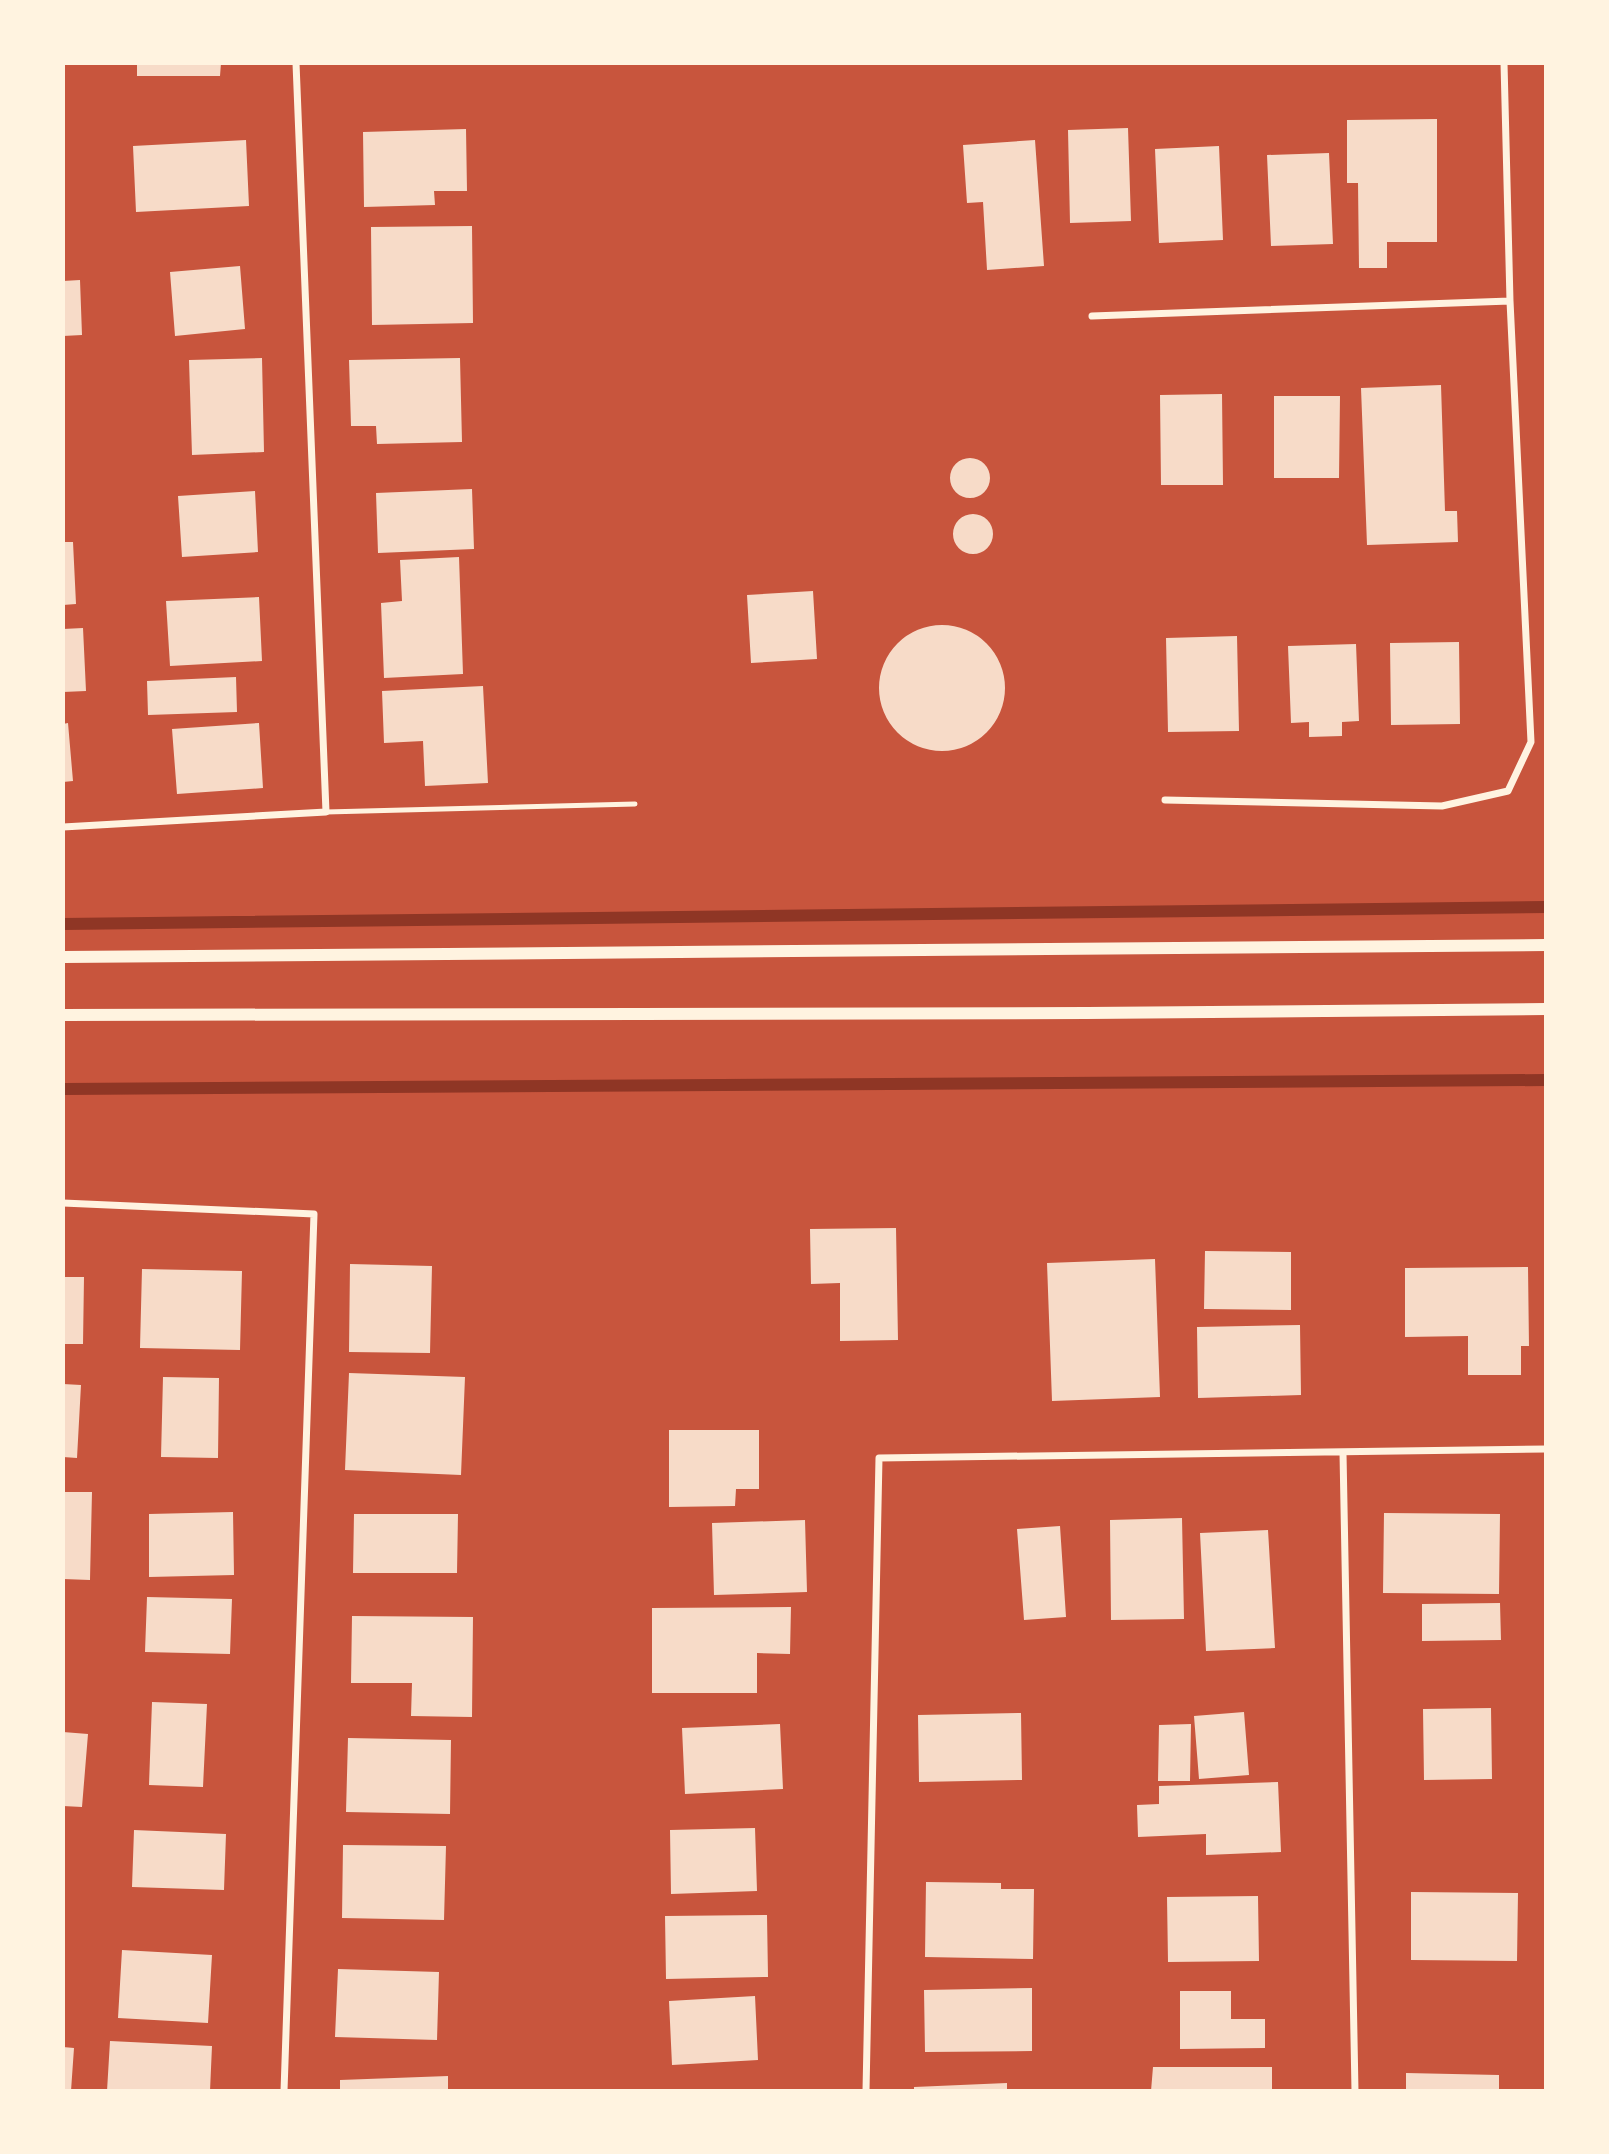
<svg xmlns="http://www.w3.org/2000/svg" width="1609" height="2154" font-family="'Titillium Web',sans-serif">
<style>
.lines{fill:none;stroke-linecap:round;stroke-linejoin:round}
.stream{stroke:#8f3625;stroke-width:12}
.building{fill:#f7dbc8}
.service{stroke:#fff3e0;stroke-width:5}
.minor{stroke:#fff3e0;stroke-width:7}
.tertiary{stroke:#fff3e0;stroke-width:12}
</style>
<rect width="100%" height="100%" fill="#c8553d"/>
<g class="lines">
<path class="stream" d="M 63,924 L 1546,907
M 63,1089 L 1546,1080"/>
</g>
<path class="building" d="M 137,63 L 221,63 L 220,76 L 137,76 Z
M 1437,119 L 1437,242 L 1387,242 L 1387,268 L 1359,268 L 1358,183 L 1347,183 L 1347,120 Z
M 1128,128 L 1131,221 L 1070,223 L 1068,130 Z
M 466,129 L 467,191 L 434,191 L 435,205 L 364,207 L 363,132 Z
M 246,140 L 249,206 L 136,212 L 133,146 Z
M 1035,140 L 1044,266 L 987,270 L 983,202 L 967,203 L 963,145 Z
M 1219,146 L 1223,240 L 1159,243 L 1155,149 Z
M 1329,153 L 1333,244 L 1271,246 L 1267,155 Z
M 472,226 L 473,323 L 372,325 L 371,227 Z
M 240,266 L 245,329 L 175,336 L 170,272 Z
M 80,280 L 82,335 L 63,336 L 63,281 Z
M 262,358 L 264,452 L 192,455 L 189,360 Z
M 460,358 L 462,442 L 377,444 L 376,426 L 351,426 L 349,360 Z
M 1441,385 L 1445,511 L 1457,511 L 1458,542 L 1367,545 L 1361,388 Z
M 1222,394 L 1223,485 L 1161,485 L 1160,395 Z
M 1274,396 L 1340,396 L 1339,478 L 1274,478 Z
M950 478a20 20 0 1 1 40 0a20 20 0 1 1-40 0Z
M 472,489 L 474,549 L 378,553 L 376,493 Z
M 255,491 L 258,552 L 182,557 L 178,496 Z
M953 534a20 20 0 1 1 40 0a20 20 0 1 1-40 0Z
M 63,542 L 73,542 L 76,604 L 63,605 Z
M 459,557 L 463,674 L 384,678 L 381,603 L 402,601 L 400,560 Z
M 813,591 L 817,659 L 751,663 L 747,595 Z
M 259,597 L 262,661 L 170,666 L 166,601 Z
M879 688a63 63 0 1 1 126 0a63 63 0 1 1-126 0Z
M 83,628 L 86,691 L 63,692 L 63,629 Z
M 1237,636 L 1239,731 L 1168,732 L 1166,638 Z
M 1459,642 L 1460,724 L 1391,725 L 1390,643 Z
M 1356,644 L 1359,721 L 1342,722 L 1342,736 L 1309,737 L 1309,722 L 1291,723 L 1288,646 Z
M 236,677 L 237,712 L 148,715 L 147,681 Z
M 483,686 L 488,783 L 425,786 L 423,741 L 384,743 L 382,691 Z
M 68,723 L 73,781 L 63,782 L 63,724 Z
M 259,723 L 263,788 L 177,794 L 172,729 Z
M 896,1228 L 898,1340 L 840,1341 L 840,1283 L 811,1284 L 810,1229 Z
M 1205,1251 L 1291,1252 L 1291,1310 L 1204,1309 Z
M 1155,1259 L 1160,1397 L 1052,1401 L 1047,1263 Z
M 350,1264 L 432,1266 L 430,1353 L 349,1352 Z
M 1528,1267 L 1529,1346 L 1521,1346 L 1521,1375 L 1468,1375 L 1468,1336 L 1405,1337 L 1405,1268 Z
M 142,1269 L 242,1271 L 240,1350 L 140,1348 Z
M 63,1277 L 84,1277 L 83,1344 L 63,1344 Z
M 1300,1325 L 1301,1395 L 1198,1398 L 1197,1327 Z
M 349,1373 L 465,1377 L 461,1475 L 345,1470 Z
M 163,1377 L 219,1378 L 218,1458 L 161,1457 Z
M 63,1384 L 81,1385 L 77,1458 L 63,1457 Z
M 669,1430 L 759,1430 L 759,1489 L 736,1489 L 735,1506 L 669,1507 Z
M 63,1492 L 92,1492 L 90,1580 L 63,1579 Z
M 233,1512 L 234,1575 L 149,1577 L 149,1514 Z
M 1384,1513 L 1500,1514 L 1499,1594 L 1383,1593 Z
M 354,1514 L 458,1514 L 457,1573 L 353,1573 Z
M 1182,1518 L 1184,1619 L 1111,1620 L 1110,1520 Z
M 805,1520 L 807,1592 L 714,1595 L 712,1523 Z
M 1060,1526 L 1066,1617 L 1024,1620 L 1017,1529 Z
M 1268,1530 L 1275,1648 L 1206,1651 L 1200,1533 Z
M 147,1597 L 232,1599 L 230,1654 L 145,1652 Z
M 1500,1603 L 1501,1640 L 1422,1641 L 1422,1604 Z
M 791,1607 L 790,1654 L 757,1653 L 757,1693 L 652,1693 L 652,1608 Z
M 352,1616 L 473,1617 L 472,1717 L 411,1716 L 412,1683 L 351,1683 Z
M 152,1702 L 207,1704 L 203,1787 L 149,1785 Z
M 1491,1708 L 1492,1779 L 1424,1780 L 1423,1709 Z
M 1244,1712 L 1249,1775 L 1199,1779 L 1194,1716 Z
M 1021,1713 L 1022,1780 L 919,1782 L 918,1715 Z
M 780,1724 L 783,1789 L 685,1794 L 682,1728 Z
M 1191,1724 L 1190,1781 L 1158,1781 L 1159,1725 Z
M 63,1732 L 88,1734 L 82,1807 L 63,1806 Z
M 348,1738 L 451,1740 L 450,1814 L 346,1812 Z
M 1278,1782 L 1281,1852 L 1206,1855 L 1206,1834 L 1138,1837 L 1137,1805 L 1159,1804 L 1159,1786 Z
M 755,1828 L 757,1891 L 671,1894 L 670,1830 Z
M 134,1830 L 226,1834 L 224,1890 L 132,1887 Z
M 343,1845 L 446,1846 L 444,1920 L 342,1918 Z
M 926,1882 L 1001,1883 L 1001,1889 L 1034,1889 L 1033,1959 L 925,1957 Z
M 1411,1892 L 1518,1893 L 1517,1961 L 1411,1960 Z
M 1258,1896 L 1259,1961 L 1168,1962 L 1167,1897 Z
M 767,1915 L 768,1977 L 666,1979 L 665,1916 Z
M 122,1950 L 212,1955 L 208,2023 L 118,2018 Z
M 338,1969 L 439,1972 L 437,2040 L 335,2037 Z
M 1032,1988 L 1032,2051 L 925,2052 L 924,1990 Z
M 1180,1991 L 1231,1991 L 1231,2019 L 1265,2019 L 1265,2048 L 1180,2049 Z
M 755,1996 L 758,2060 L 672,2065 L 669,2001 Z
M 110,2041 L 212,2046 L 210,2091 L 107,2091 Z
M 63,2047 L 74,2048 L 71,2091 L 63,2091 Z
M 1153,2067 L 1272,2067 L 1272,2091 L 1151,2091 Z
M 1406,2073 L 1499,2075 L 1499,2091 L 1406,2091 Z
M 448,2076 L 448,2091 L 340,2091 L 340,2080 Z
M 1007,2083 L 1007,2091 L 914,2091 L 914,2087 Z"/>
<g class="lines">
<path class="service" d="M 326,812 L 635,804"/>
<path class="minor" d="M 1092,316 L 1510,301
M 1165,800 L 1442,806 L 1508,791 L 1531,742 L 1510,301 L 1504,63
M 63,827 L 326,812 L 296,63
M 63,1203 L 314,1214 L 284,2091
M 1343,1453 L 1355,2091
M 866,2091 L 879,1458 L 1546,1449"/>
<path class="tertiary" d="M 63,957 L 1546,945
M 63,1015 L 1087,1013 L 1546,1009"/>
</g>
<rect width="1609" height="2154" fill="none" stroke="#fff3e0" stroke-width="130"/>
</svg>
